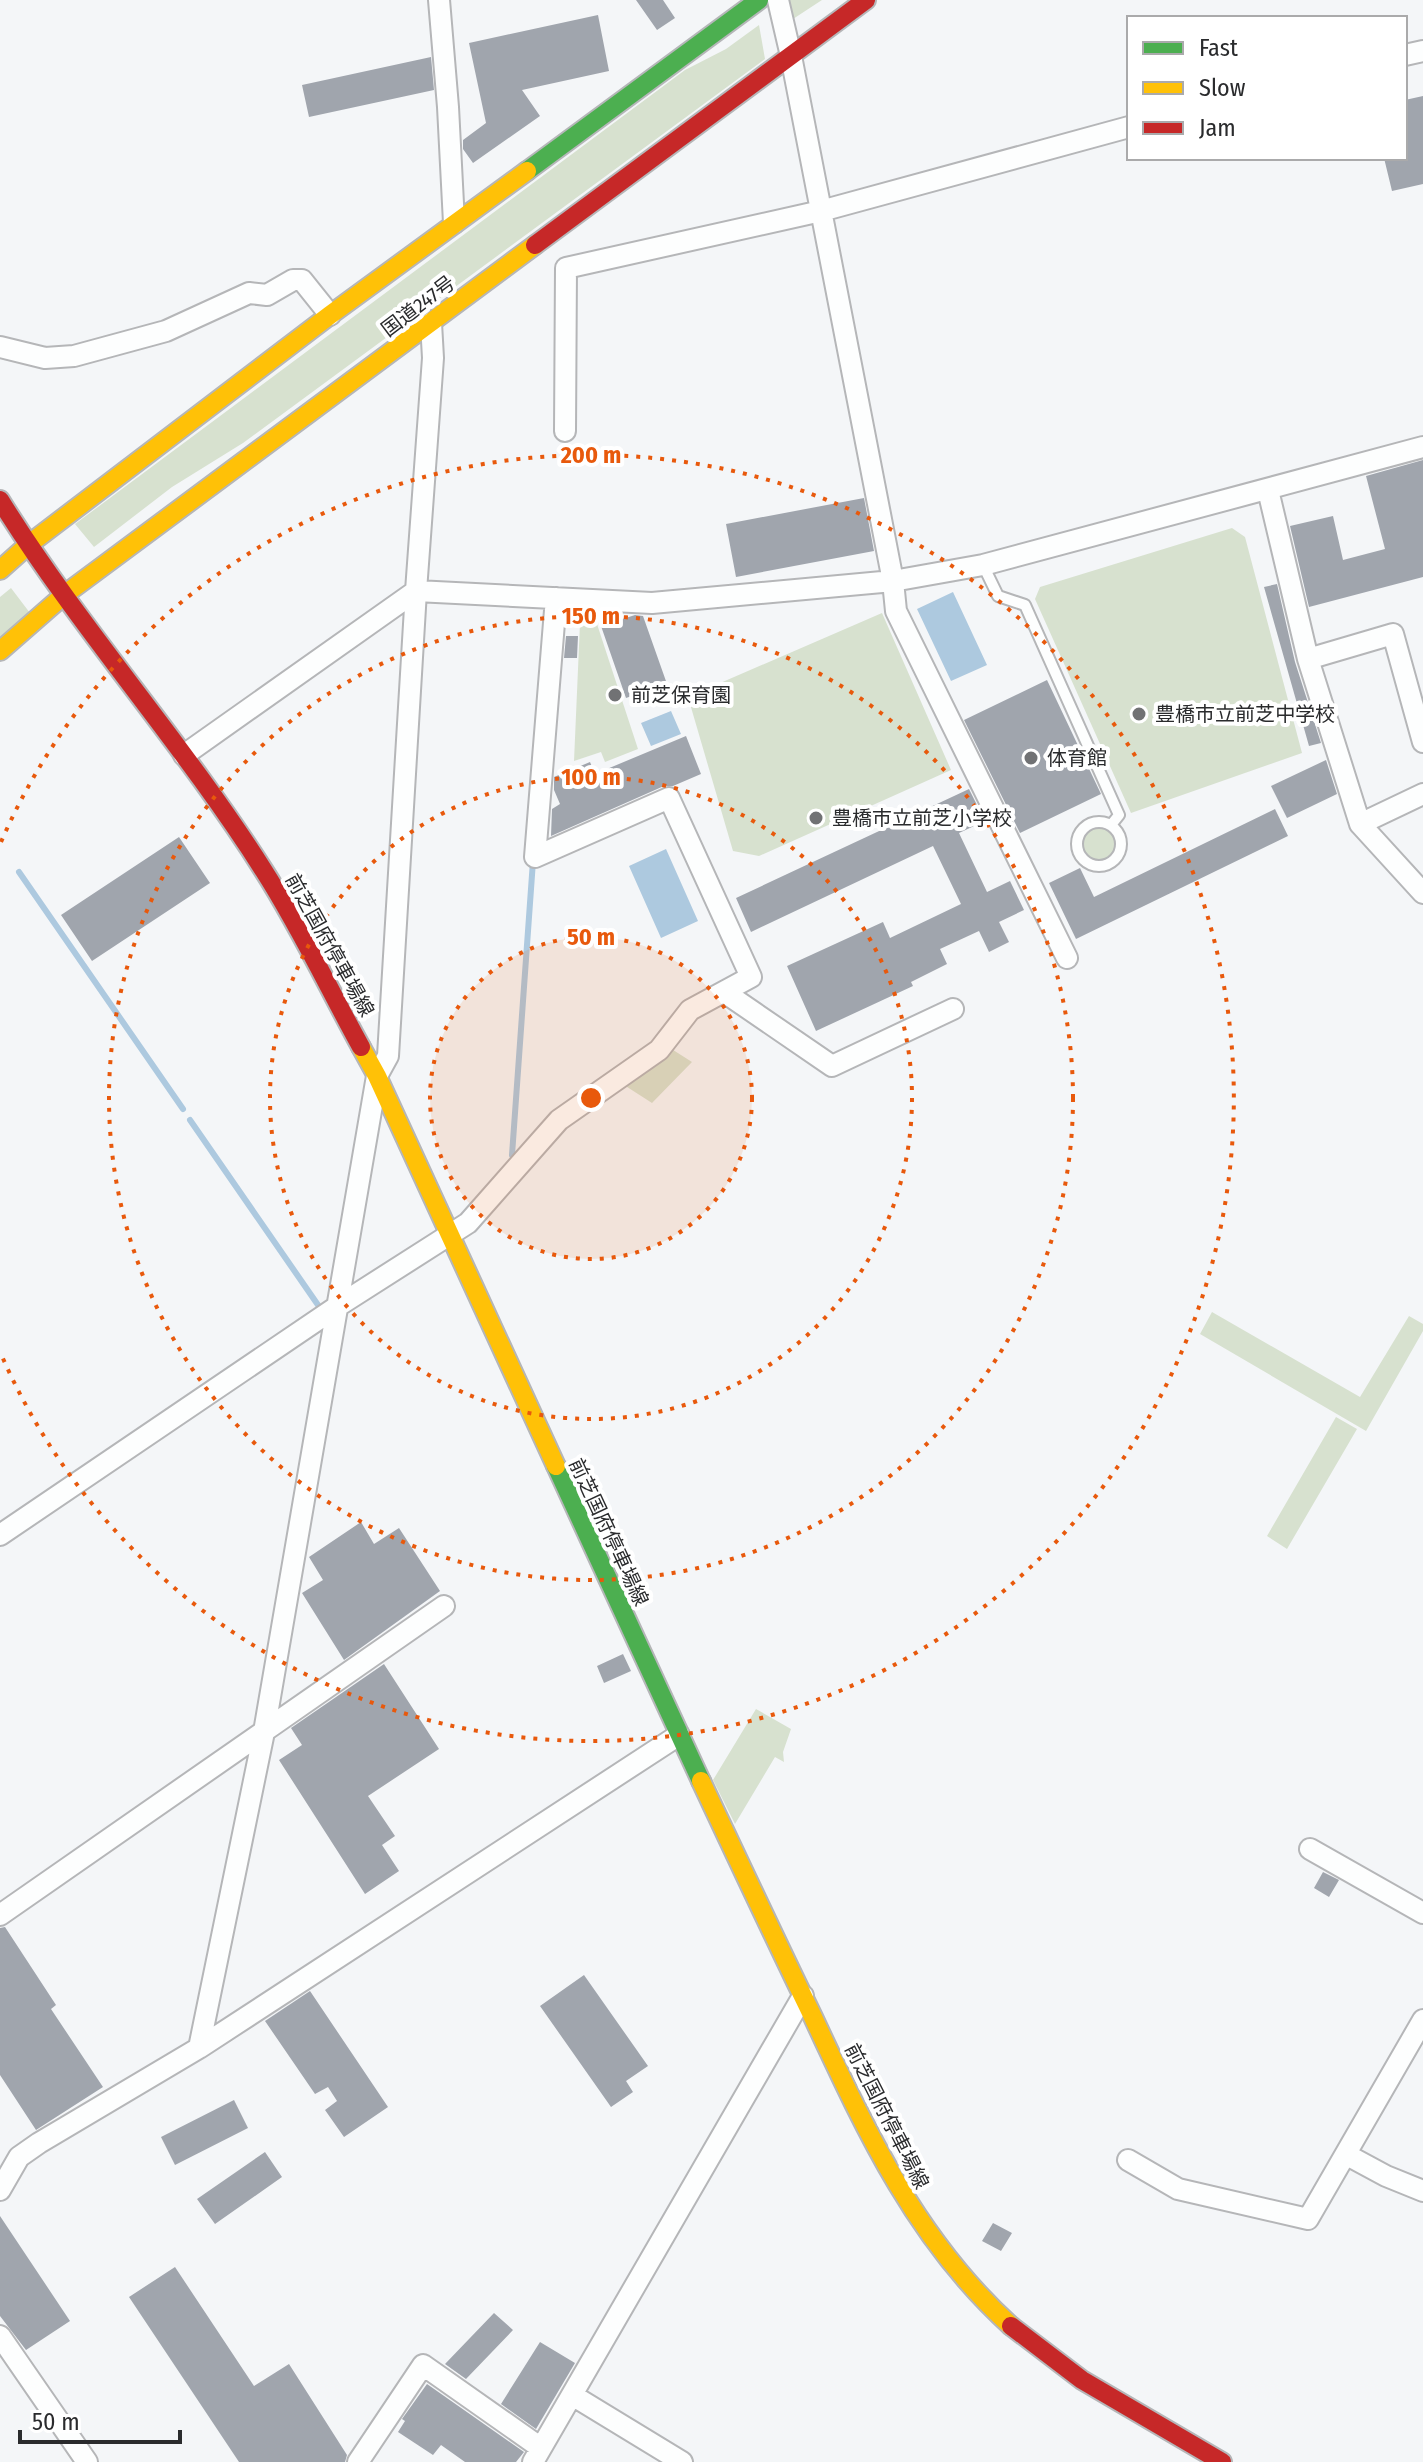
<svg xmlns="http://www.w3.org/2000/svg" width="1423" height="2462" font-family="'Fira Sans Condensed','Noto Sans JP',sans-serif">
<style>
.green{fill:#d7e1cf}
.water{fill:#adc9df}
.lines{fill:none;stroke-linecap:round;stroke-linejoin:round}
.stream{stroke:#adc9df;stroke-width:6}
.building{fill:#a0a5ad}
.lane-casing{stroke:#b5b6b8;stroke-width:14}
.street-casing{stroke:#b5b6b8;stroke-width:24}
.fast-casing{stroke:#b5b6b8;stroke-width:22}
.slow-casing{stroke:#b5b6b8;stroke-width:22}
.jam-casing{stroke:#b5b6b8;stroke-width:22}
.lane{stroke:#fdfefe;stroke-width:10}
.street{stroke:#fdfefe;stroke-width:20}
.fast{stroke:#4caf50;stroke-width:18}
.slow{stroke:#ffc107;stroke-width:18}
.jam{stroke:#c62828;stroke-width:18}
.ring{fill:none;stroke:#e8590c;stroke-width:4;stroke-dasharray:4 8}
.poi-dot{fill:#717274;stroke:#fff;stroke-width:3}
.labels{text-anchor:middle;stroke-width:8;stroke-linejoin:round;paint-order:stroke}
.street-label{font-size:20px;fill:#2a2b2d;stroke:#fff}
.poi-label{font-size:20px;fill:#2a2b2d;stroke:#fff;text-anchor:start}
.centre{fill:#e8590c;stroke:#fff;stroke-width:4}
.ring-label{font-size:24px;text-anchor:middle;font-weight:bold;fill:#e8590c;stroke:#fff;stroke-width:8;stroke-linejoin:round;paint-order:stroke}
</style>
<rect width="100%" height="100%" fill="#f4f6f8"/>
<path class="green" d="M 787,0 L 822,0 L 793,19 L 788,11 Z
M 759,25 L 765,59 L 243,443 L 172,487 L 94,547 L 75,524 L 685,70 L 726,49 Z
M 1232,528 L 1245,537 L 1302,753 L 1131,813 L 1035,599 L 1040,587 Z
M 11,588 L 30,613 L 0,638 L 0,597 Z
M 882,613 L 951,770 L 759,856 L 733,851 L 688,697 Z
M 580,623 L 597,624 L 638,749 L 605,762 L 601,752 L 574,761 Z
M1082 844a17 17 0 1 1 34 0a17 17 0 1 1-34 0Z
M 670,1048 L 692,1062 L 652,1103 L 624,1085 Z
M 1212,1312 L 1360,1397 L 1409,1316 L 1423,1324 L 1423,1331 L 1366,1431 L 1200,1334 Z
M 1336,1417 L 1357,1429 L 1287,1549 L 1267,1536 Z
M 756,1709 L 791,1729 L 783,1752 L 784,1762 L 775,1757 L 735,1824 L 713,1780 Z"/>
<path class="water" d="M 953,592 L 987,665 L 951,681 L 917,609 Z
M 671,711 L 681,734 L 651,746 L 641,723 Z
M 666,849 L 698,921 L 661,938 L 629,866 Z"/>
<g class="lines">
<path class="stream" d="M 19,872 L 183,1109
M 190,1120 L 318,1305
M 512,1155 L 533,861"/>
</g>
<path class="building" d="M 636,0 L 663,0 L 675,18 L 657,30 Z
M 598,15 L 609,71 L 522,90 L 540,116 L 473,163 L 463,149 L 463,140 L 486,123 L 469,43 Z
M 431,57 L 434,90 L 309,117 L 302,85 Z
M 1423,96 L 1423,184 L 1392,191 L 1384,158 L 1405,158 L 1405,100 Z
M 1423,460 L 1423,577 L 1309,607 L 1290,526 L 1333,516 L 1343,560 L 1385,549 L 1366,476 Z
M 864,498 L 874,551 L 736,577 L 726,524 Z
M 1277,584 L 1295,662 L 1321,743 L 1309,746 L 1264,587 Z
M 635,615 L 643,616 L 667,684 L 626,698 L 601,626 Z
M 566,636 L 578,636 L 577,658 L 564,658 Z
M 1047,680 L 1101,794 L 1020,833 L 964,720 Z
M 686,736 L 701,774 L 673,786 L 664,786 L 551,836 L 552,809 L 560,804 L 554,790 L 554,777 L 590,762 L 595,774 Z
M 1326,760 L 1337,794 L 1287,818 L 1271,786 Z
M 969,789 L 985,821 L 959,833 L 987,892 L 1010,881 L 1024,910 L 999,922 L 1009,942 L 989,952 L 979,931 L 940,949 L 947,964 L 911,982 L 913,986 L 816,1031 L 787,966 L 883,922 L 890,938 L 961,904 L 933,846 L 751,932 L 736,898 Z
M 1275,809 L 1288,836 L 1076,939 L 1049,883 L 1080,868 L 1094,897 Z
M 179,837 L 210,883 L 92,961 L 61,915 Z
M 361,1522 L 374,1544 L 399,1528 L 440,1591 L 344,1660 L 302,1593 L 323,1580 L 309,1557 Z
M 623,1654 L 631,1671 L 604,1683 L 597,1666 Z
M 384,1664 L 439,1749 L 368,1796 L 395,1836 L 382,1845 L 399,1871 L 365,1894 L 279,1760 L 302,1745 L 291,1728 Z
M 1323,1872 L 1339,1880 L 1329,1897 L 1314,1888 Z
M 5,1927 L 56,2005 L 51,2009 L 103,2087 L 36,2130 L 0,2075 L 0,1928 Z
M 584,1975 L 648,2066 L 626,2081 L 633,2092 L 611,2107 L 540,2006 Z
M 310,1991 L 388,2107 L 344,2137 L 325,2110 L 337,2101 L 328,2087 L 315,2094 L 265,2021 Z
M 234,2100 L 248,2128 L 175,2165 L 161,2137 Z
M 265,2152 L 282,2177 L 215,2224 L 197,2199 Z
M 0,2216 L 70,2321 L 26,2350 L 0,2316 Z
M 993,2223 L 1012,2233 L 1001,2251 L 982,2241 Z
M 175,2267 L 254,2386 L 289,2364 L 347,2455 L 345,2462 L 239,2462 L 129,2297 Z
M 494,2313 L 513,2330 L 466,2379 L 445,2364 Z
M 540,2342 L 575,2363 L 536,2429 L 501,2404 Z
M 427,2384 L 524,2452 L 516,2462 L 465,2462 L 441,2445 L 433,2455 L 398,2432 L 405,2421 L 402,2419 Z"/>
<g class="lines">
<defs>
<path id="lane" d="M 983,565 L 998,596 L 1025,605 L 1119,815 L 1111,825
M1077 844a22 22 0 1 1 44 0a22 22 0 1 1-44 0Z"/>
<path id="street" d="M 439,0 L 448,107 L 454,223
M 778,0 L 791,56 L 893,581 L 896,611 L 1067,958
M 1405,55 L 1423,51
M 0,347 L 45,358 L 74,356 L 166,331 L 249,293 L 267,295 L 293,280 L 302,280 L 330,315
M 565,431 L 566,268 L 821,211 L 1129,127
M 1268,490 L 1308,659 L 1360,824 L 1423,893
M 1308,659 L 1393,634 L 1423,742
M 184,755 L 416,591 L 652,603 L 893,581 L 983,565 L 1423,447
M 1360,824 L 1423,794
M 724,992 L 832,1066 L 953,1009
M 0,1535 L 338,1306 L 468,1223 L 559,1120 L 659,1050 L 690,1010 L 751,977 L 669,798 L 535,857 L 556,598
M 1310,1849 L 1423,1913
M 0,1915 L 444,1606
M 199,2048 L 264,1732 L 377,1076 L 388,1056 L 416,591 L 433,358 L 431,323
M 1347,2155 L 1386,2176 L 1423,2191
M 1128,2160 L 1178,2189 L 1308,2219 L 1423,2020
M 0,2190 L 19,2157 L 39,2143 L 199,2048 L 679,1735
M 0,2336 L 87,2462
M 572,2395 L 682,2462
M 358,2462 L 423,2365 L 541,2448
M 533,2462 L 803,1996"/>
<path id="fast" d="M 527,171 L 759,0
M 556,1466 L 701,1781"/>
<path id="slow" d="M 0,570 L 28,545 L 330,315 L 527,171
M 0,651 L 64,595 L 535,245
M 361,1047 L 377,1076 L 556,1466
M 701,1781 C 738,1860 775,1939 813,2017 C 866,2131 916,2240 1011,2326"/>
<path id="jam" d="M 535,245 L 866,0
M 0,500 C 80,629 183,743 264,871 C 300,927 329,989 361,1047
M 1011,2326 L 1082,2380 L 1222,2462"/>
</defs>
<use href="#lane" class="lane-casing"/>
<use href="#street" class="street-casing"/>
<use href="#fast" class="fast-casing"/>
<use href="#slow" class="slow-casing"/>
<use href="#jam" class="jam-casing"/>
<use href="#lane" class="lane"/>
<use href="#street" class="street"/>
<use href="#fast" class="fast"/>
<use href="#slow" class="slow"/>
<use href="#jam" class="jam"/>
</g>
<circle cx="591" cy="1098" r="161" fill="#e8590c" fill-opacity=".12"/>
<g class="ring">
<circle cx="591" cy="1098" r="161"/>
<circle cx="591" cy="1098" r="321"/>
<circle cx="591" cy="1098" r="482"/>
<path d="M1 842A643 643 0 1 1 1 1354"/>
</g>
<g class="poi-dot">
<circle cx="615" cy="695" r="8"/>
<circle cx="1139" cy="714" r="8"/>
<circle cx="1031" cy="758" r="8"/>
<circle cx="816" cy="818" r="8"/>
</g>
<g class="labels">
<g class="street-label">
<text transform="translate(418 306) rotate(-37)" y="7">国道247号</text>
<text transform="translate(330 945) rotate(61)" y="7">前芝国府停車場線</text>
<text transform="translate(609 1532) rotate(65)" y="7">前芝国府停車場線</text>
<text transform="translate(887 2116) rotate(63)" y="7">前芝国府停車場線</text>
</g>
<g class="poi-label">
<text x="631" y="702">前芝保育園</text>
<text x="1155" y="721">豊橋市立前芝中学校</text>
<text x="1047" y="765">体育館</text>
<text x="832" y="825">豊橋市立前芝小学校</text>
</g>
</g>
<circle cx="591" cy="1098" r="12" class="centre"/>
<g class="ring-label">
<text x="591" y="463">200 m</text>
<text x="591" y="624">150 m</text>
<text x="591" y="785">100 m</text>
<text x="591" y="945">50 m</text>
</g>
<rect x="1127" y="16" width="280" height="144" fill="#ffffff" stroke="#aaaaab" stroke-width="2"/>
<rect x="1143" y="42" width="40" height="12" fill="#4caf50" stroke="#aaaaab" stroke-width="2"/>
<text x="1199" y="56" font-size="24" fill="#2a2b2d">Fast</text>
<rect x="1143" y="82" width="40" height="12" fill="#ffc107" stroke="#aaaaab" stroke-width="2"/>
<text x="1199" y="96" font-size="24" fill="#2a2b2d">Slow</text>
<rect x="1143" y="122" width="40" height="12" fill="#c62828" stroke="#aaaaab" stroke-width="2"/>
<text x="1199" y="136" font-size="24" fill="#2a2b2d">Jam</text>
<path d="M20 2430v12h160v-12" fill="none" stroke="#2a2b2d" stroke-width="4"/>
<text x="32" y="2430" font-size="24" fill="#2a2b2d" stroke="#ffffff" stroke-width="6" paint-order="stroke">50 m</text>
</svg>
